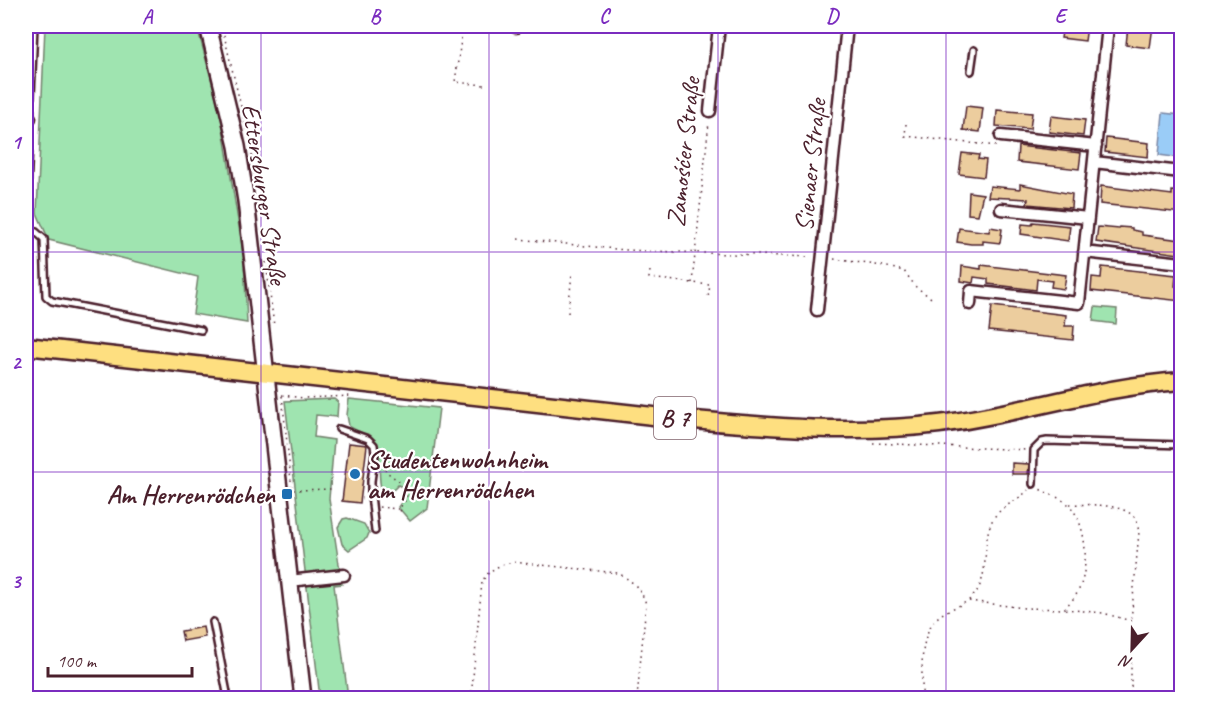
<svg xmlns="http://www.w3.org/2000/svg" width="1207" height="724" font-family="Caveat,sans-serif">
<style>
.built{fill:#f9f0e2}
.green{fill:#9fe4b0;stroke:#74826e;stroke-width:1.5}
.water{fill:#9accf7;stroke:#7a87a5;stroke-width:1.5}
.building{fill:#eccd9e;stroke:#4a1f2b;stroke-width:1.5}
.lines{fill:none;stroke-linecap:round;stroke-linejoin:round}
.lane-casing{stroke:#4a1f2b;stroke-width:10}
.street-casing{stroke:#4a1f2b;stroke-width:15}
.secondary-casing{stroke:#4a1f2b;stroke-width:20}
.primary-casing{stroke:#4a1f2b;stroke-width:21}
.path{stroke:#4a1f2b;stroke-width:1.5;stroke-dasharray:1.5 4.5;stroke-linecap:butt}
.lane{stroke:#fff;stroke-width:5}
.street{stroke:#fff;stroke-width:10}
.secondary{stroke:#fff;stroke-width:15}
.primary{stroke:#fedf80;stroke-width:16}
.grid{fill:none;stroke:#7b2cbf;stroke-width:1.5;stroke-opacity:0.55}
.poi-dot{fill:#1f6fb2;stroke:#fff;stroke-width:2}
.labels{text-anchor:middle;stroke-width:4.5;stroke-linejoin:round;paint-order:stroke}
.shield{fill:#fff;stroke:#80626b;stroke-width:1.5}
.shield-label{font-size:24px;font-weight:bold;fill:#4a1f2b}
.street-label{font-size:26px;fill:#4a1f2b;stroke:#fff}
.poi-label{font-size:26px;font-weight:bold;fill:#4a1f2b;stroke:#fff;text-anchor:start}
.neatline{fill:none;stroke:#7b2cbf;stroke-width:2}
.grid-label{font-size:20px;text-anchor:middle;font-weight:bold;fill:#7b2cbf}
</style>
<rect width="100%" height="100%" fill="#fff"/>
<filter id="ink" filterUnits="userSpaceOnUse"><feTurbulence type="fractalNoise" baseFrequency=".0167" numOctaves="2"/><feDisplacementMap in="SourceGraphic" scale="12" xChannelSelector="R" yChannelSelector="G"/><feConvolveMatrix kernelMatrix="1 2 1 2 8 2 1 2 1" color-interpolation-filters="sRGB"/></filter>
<g filter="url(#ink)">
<path class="built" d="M 26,26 L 29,26 L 26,138 Z"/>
<path class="green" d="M 45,26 L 197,26 L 221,116 L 244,258 L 247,323 L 193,314 L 198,277 L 49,240 L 37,213 Z
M 1095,307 L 1117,309 L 1116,324 L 1093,321 Z
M 334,399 L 338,402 L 337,417 L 316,415 L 314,437 L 334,440 L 329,499 L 342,584 L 334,585 L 348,698 L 320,698 L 285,401 Z
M 349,399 L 439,408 L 427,508 L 410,521 L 398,507 L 405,497 L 404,488 L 398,485 C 393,490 390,494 382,491 C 376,476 384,452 373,440 C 368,434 356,431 349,426 L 347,415 Z
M 347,518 L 364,524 L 369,533 L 367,538 L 349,550 L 342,544 L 338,527 L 343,519 Z"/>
<path class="water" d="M 1163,113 L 1181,115 L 1181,158 L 1159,155 Z"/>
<path class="building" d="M 1063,26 L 1087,26 L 1085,41 L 1061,38 Z
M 1128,26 L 1153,26 L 1150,48 L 1126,45 Z
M 966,106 L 983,108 L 980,132 L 963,130 Z
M 997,110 L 1032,113 L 1030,129 L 996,126 Z
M 1051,116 L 1085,120 L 1083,136 L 1049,132 Z
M 1106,138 L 1149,143 L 1148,157 L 1105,152 Z
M 1018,146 L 1081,153 L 1079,169 L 1017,162 Z
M 962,153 L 979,155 L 978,159 L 986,160 L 984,177 L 959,174 Z
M 1020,184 L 1072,194 L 1071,208 L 1027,204 L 1028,199 L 988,197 L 990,186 L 1020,189 Z
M 1101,186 L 1172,195 L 1172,191 L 1182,192 L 1182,213 L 1100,204 Z
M 969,192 L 983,194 L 978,215 L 968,214 Z
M 1033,222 L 1070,226 L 1068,241 L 1021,234 L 1022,224 L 1032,225 Z
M 990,227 L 1002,229 L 1000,243 L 983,241 L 983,244 L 971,244 L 957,242 L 959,228 L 989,232 Z
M 1098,227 L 1119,229 L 1119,227 L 1132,228 L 1132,230 L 1142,232 L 1142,235 L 1181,240 L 1179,254 L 1096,242 Z
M 981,265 L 1066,275 L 1064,289 L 1051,287 L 1052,281 L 1037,279 L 1036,290 L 988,284 L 988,279 L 974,277 L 973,283 L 961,281 L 962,266 L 981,269 Z
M 1102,267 L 1176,275 L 1175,286 L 1182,287 L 1182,301 L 1091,291 L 1092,277 L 1101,278 Z
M 992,306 L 1066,315 L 1065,326 L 1074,326 L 1073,340 L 989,331 Z
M 349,443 L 367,445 L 360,503 L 342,501 Z
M 1012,463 L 1029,464 L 1028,474 L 1012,474 Z
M 203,627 L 205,637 L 183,641 L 181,631 Z"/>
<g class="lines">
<defs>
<path id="lane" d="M 971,71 L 974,50
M 26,215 L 34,26
M 26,227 L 36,232 L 44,239 L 46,296 L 52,301 L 201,330
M 339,429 L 368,439 L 374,445 L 375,453 L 371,481 L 371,495 L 375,531
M 1033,484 L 1034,450 L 1042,442 L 1047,441 L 1182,445
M 213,622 L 228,698"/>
<path id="street" d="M 516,27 L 516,26
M 710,111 L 719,26
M 26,118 L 30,118
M 1001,136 L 1096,146
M 1094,162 L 1181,172
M 1001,209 L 1088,218
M 1084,252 L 1182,263
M 970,304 L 971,291 L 1079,303 L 1108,26
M 817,310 L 847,26
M 289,581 L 344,575"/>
<path id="secondary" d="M 208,26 L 237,146 L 246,201 L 303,698"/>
<path id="primary" d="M 26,346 L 671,418 C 761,426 850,435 939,424 C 1021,414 1100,386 1182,381"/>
</defs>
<use href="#lane" class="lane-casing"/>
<use href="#street" class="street-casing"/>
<use href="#secondary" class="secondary-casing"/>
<use href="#primary" class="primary-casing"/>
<path class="path" d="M 463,26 L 455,82 L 484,85
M 224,35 L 247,132
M 906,124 L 905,136 L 997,146
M 252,155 L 255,177
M 518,239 L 625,250 L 811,257
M 834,259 L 883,266 L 904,271 L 916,287 L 934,300
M 266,262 L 274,326
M 650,271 L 649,278 L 710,285 L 708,298
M 692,283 L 709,122
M 568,313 L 572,273
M 282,395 L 303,398 L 352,396
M 282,396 L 292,490
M 873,443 L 1027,450
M 381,464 L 388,473 L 405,486 L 407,498 L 399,509 L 403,514
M 293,490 L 333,489
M 1070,504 C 1087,505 1124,503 1135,518 C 1137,521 1138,528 1139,532 L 1131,621
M 379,507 L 398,509
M 969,601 L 1024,608 L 1064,609 C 1068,604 1073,600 1076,595 C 1090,573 1088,526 1070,506 C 1063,498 1047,494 1038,488
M 1065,609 L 1103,613 L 1131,621 L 1131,698
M 471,698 L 482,582 C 489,569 499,565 513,562 L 618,573 C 632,581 641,588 646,604 L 637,698
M 922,698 C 923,670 916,626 947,611 C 959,605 970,603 977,591 C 990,570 981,541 993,519 C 1001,506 1018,501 1028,490"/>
<use href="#lane" class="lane"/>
<use href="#street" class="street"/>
<use href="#secondary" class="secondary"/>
<use href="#primary" class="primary"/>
</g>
</g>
<path class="grid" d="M 261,26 L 261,698M 489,26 L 489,698M 718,26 L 718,698M 946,26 L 946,698M 26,252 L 1182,252M 26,472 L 1182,472"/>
<g class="poi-dot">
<circle cx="355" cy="474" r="6"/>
<rect x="281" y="488" width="12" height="12" rx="3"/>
</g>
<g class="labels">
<rect class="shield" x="654" y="397" width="42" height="42" rx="4.5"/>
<g class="shield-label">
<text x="675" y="426">B 7</text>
</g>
<g class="street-label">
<text transform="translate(683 152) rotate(-84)" y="9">Zamośćer Straße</text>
<text transform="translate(810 165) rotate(-84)" y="9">Sienaer Straße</text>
<text transform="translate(265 194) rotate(81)" y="9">Ettersburger Straße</text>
</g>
<g class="poi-label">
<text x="367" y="468">Studentenwohnheim<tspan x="367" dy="30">am Herrenrödchen</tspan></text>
<text x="275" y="503" text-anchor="end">Am Herrenrödchen</text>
</g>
</g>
<rect width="1207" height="724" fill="none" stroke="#fff" stroke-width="66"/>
<g transform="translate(1132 649) rotate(202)" stroke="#ffffff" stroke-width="4.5" paint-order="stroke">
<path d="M0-4.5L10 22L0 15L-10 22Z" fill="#4a1f2b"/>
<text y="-9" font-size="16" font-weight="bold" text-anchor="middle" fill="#4a1f2b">N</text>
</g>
<path d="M48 667v9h144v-9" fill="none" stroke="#4a1f2b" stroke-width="3"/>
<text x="57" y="667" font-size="18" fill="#4a1f2b" stroke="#ffffff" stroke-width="4.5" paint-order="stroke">100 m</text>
<rect x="33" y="33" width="1141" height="658" class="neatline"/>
<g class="grid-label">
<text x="147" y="23">A</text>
<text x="375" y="23">B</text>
<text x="604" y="23">C</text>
<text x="832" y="23">D</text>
<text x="1060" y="23">E</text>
<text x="16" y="149">1</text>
<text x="16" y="369">2</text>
<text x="16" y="588">3</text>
</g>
</svg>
